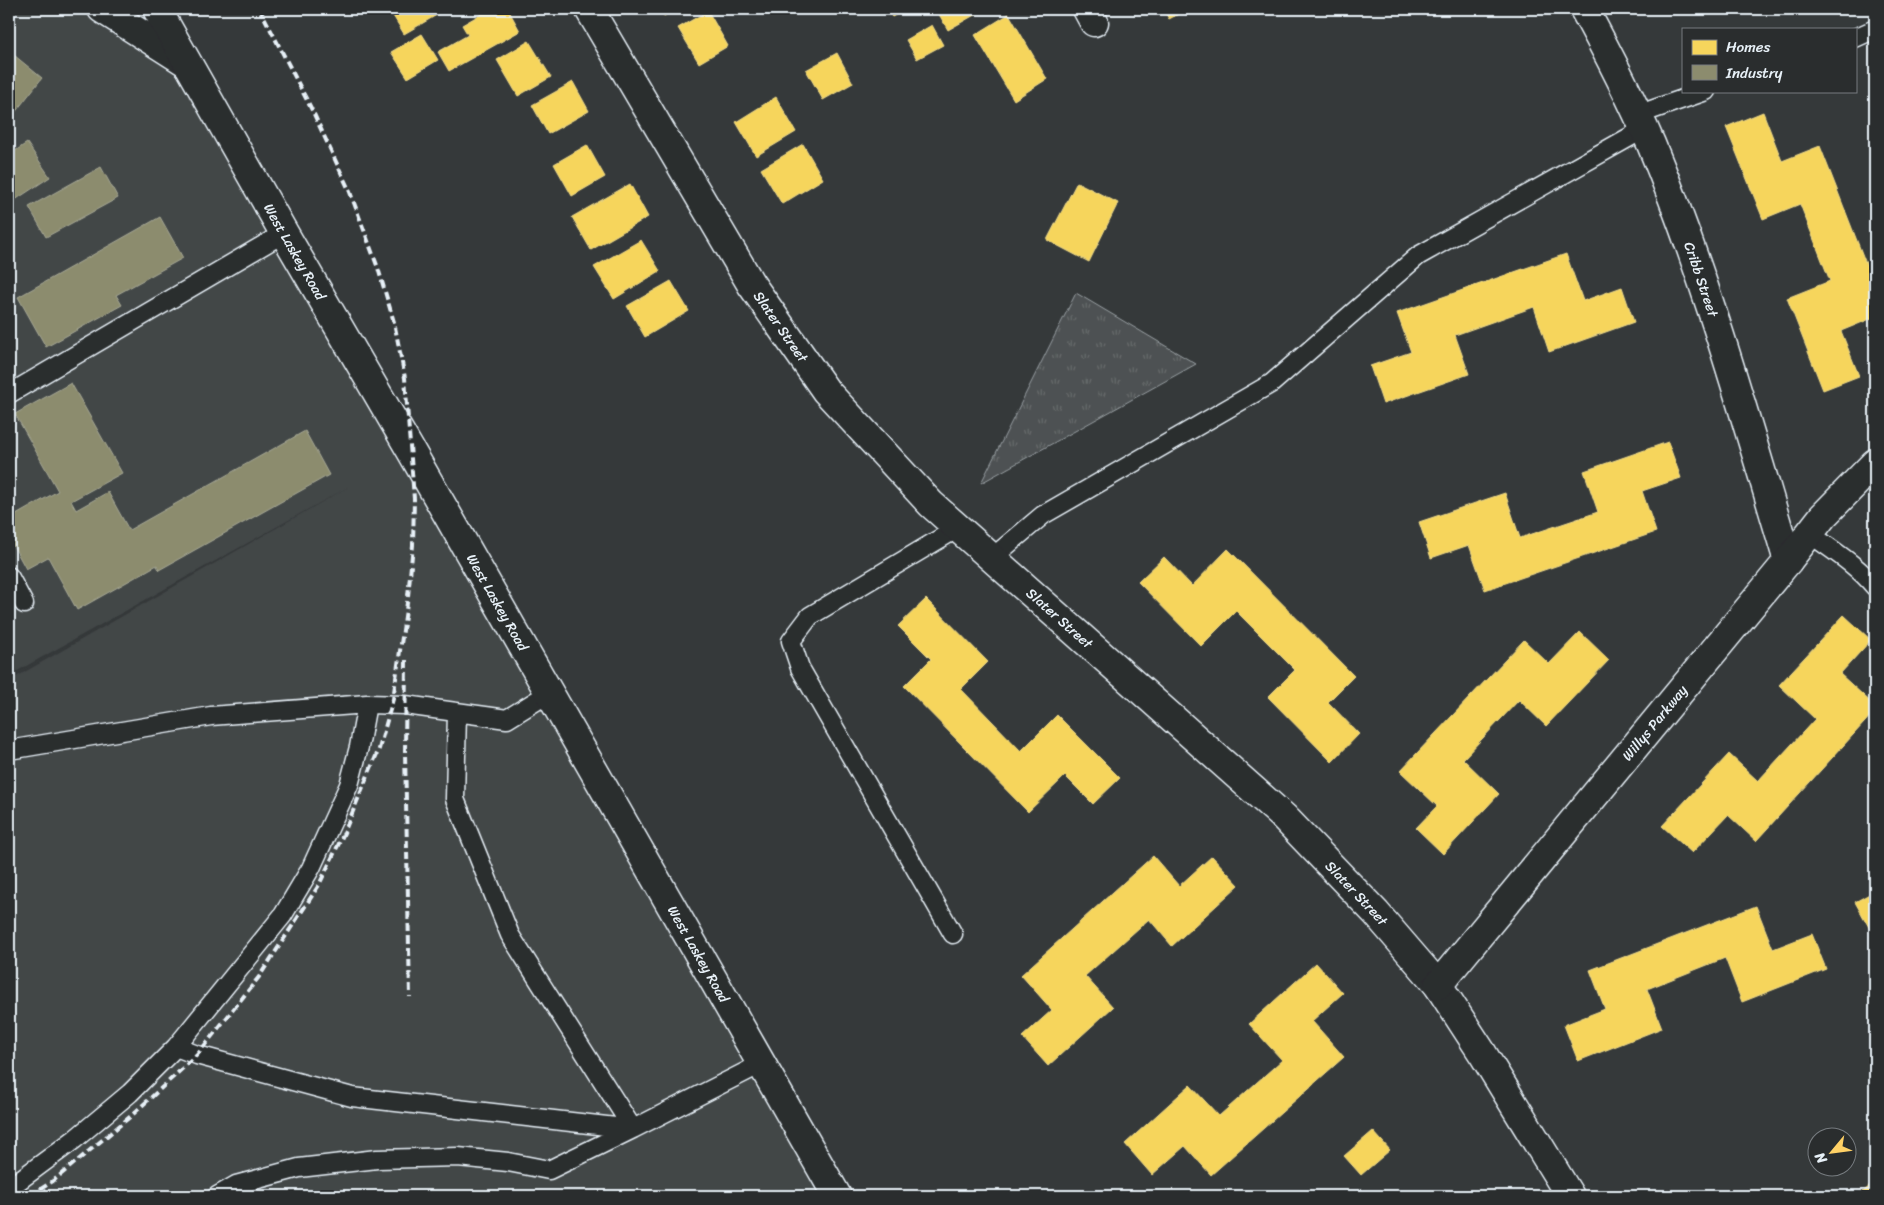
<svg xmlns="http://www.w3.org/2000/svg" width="1884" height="1205" font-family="Sriracha,sans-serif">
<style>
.built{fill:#424647}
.park{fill:url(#park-tufts);stroke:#9aa1a5}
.homes{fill:#f6d55c;stroke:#f2dd8b}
.industry{fill:#8c8c6e;stroke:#a8aa97}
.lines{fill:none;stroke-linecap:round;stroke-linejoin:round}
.service-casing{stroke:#e8f1f8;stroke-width:21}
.minor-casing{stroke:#e8f1f8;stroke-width:31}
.secondary-casing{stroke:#e8f1f8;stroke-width:31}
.service{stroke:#2a2d2e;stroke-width:18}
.minor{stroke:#2a2d2e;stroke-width:28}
.secondary{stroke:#2a2d2e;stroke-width:28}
.rail{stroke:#e8f1f8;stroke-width:4;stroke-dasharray:8 4;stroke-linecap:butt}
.labels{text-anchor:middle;stroke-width:5;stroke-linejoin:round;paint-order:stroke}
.street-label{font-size:14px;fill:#e8f1f8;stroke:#2a2d2e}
</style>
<defs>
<pattern id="park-tufts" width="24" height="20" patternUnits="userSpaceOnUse" patternTransform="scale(1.25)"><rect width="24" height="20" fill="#4d5152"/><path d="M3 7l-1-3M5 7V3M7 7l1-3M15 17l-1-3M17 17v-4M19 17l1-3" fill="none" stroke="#676a6c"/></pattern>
</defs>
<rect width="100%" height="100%" fill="#35393a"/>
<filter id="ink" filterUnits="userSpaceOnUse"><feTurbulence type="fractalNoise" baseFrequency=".02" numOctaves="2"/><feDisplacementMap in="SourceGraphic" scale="10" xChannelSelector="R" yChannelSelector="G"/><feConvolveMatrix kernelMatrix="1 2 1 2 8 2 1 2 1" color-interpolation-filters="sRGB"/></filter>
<g filter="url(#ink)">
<path class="built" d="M 9,9 L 163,9 L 838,1196 L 9,1196 L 9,681 L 350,486 L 10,675 L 9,672 Z"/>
<path class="park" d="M 1076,293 L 1196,364 L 981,483 Z"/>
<path class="homes" d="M 389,9 L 447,9 L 404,34 Z
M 490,9 L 508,9 L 520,31 L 449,71 L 438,52 L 468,35 L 462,25 Z
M 660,9 L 676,9 L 664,16 Z
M 887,9 L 906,9 L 892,17 Z
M 936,9 L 985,9 L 948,30 Z
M 1163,9 L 1188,9 L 1169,19 Z
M 708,11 L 728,46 L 699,63 L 678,28 Z
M 1009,14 L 1047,79 L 1014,100 L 975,35 Z
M 932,25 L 943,45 L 917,59 L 906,40 Z
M 422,34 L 438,60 L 408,78 L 391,52 Z
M 529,41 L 551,77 L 518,96 L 497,60 Z
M 837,53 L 853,83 L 823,100 L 806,70 Z
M 573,82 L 589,111 L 548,134 L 532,105 Z
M 776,97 L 796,132 L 756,156 L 736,122 Z
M 1763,112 L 1782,161 L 1820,146 L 1875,287 L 1875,317 L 1841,331 L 1859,376 L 1823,390 L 1787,298 L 1830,281 L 1800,204 L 1763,219 L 1726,127 Z
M 803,144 L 823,179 L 782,204 L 761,169 Z
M 587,145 L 605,177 L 572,196 L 554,164 Z
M 1077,182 L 1118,203 L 1089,262 L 1047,240 Z
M 630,184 L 648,217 L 591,250 L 572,217 Z
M 641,240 L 660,271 L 614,299 L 594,267 Z
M 1566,254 L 1583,301 L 1622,287 L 1634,322 L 1549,352 L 1534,307 L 1455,335 L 1469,374 L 1383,404 L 1370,366 L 1411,352 L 1397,313 Z
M 671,281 L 689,311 L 645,337 L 627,306 Z
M 1668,442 L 1681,478 L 1642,491 L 1656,532 L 1485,590 L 1469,545 L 1431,558 L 1419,522 L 1505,493 L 1520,538 L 1598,512 L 1584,471 Z
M 1228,549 L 1354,676 L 1328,702 L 1359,734 L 1332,762 L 1268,697 L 1295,670 L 1236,611 L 1201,646 L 1138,582 L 1164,557 L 1192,586 Z
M 926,599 L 988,662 L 961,689 L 1021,751 L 1057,715 L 1120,778 L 1093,804 L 1065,776 L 1028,812 L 904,686 L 931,659 L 898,626 Z
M 1844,615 L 1871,640 L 1840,674 L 1875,706 L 1875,711 L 1756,841 L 1728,815 L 1692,853 L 1662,826 L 1729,754 L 1758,781 L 1815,719 L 1779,685 Z
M 1580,632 L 1609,660 L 1546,726 L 1519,700 L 1463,759 L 1499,794 L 1443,854 L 1416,828 L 1437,806 L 1400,771 L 1524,640 L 1549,664 Z
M 1153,856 L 1179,886 L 1212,856 L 1239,885 L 1172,946 L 1149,919 L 1085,976 L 1113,1007 L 1048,1066 L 1022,1037 L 1052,1010 L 1021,975 Z
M 1875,891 L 1875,938 L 1855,902 Z
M 1756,906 L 1773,949 L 1812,934 L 1826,969 L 1742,1002 L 1725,958 L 1647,989 L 1662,1028 L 1578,1061 L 1564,1025 L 1605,1009 L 1590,970 Z
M 1316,963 L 1343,993 L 1312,1021 L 1344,1057 L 1211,1175 L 1185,1146 L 1152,1175 L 1125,1144 L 1190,1085 L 1219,1116 L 1282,1060 L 1249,1024 Z
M 1373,1131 L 1390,1150 L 1361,1175 L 1344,1156 Z
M 1875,1182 L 1875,1196 L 1858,1196 Z"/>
<path class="industry" d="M 9,51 L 42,78 L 10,119 L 9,118 Z
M 27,143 L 50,177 L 9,204 L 9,155 Z
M 101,167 L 118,198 L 46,237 L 29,207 Z
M 160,217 L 183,258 L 116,295 L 122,305 L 46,347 L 18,297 Z
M 71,383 L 122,473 L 71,501 L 76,510 L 108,492 L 129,530 L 305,431 L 329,475 L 159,570 L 157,565 L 77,610 L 48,557 L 26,569 L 9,538 L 9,519 L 58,491 L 15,414 Z"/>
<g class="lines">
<defs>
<path id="service" d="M 1855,38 L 1875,29
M 1637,115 L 1706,91
M 9,394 L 284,233
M 1809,533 C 1832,550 1857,565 1875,587
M 992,558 L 1043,515 L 1272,383 L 1418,256 L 1644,129
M 9,576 L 24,604
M 9,750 L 211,716 L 367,704
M 953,934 L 800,668 L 791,641 L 810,616 L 958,528
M 176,1047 L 197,1055 L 352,1097 L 633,1129 L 761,1064
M 9,1188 L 75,1139 L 130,1093 L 176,1047 L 283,915 L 311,868 L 349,785 L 359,747 L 367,704 L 405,705 L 507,719 L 549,693
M 217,1196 L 236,1185 L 299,1168 L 377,1159 L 458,1157 L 508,1162 L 549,1170 L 633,1129 L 510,935 L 455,799 L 457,712"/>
<g id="minor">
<path d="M 102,9 L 187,63"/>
<path id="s1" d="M 589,9 L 751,284 L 826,391 L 931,504 L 1284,817 L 1376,913 L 1438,985 L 1483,1054 L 1570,1196"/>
<path d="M 1087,9 L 1094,22"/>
<path id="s2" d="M 1584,9 C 1608,53 1631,98 1651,144 C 1707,279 1746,421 1788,561"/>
<path id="s3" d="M 1438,985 L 1788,561 L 1823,516 L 1875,463"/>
</g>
<g id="secondary">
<path id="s4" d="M 157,9 L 284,233 L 411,451 L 837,1196"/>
</g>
</defs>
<use href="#service" class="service-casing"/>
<use href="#minor" class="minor-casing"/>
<use href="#secondary" class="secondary-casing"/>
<use href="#service" class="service"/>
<use href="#minor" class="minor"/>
<use href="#secondary" class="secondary"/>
<path class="rail" d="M 406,660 L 405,752 L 410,997
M 30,1196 L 53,1181 L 131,1116 L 197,1055 L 259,977 L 319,885 L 343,835 L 379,749 L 393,699 L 408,596 L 413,545 L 414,499 L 405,378 L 394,322 L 378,268 L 350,192 L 313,112 L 260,9"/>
</g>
</g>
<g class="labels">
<g class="street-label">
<text dy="5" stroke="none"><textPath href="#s4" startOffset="279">West Laskey Road</textPath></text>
<text dy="5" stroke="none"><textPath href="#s2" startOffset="295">Cribb Street</textPath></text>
<text dy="5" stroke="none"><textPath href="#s1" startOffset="371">Slater Street</textPath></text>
<text dy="5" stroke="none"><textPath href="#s4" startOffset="684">West Laskey Road</textPath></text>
<text dy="5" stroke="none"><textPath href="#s1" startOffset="776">Slater Street</textPath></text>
<text dy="5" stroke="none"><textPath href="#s3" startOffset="340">Willys Parkway</textPath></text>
<text dy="5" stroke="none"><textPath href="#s1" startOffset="1181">Slater Street</textPath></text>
<text dy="5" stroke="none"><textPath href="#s4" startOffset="1089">West Laskey Road</textPath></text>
</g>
</g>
<rect width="1884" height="1205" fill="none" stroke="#2a2d2e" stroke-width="30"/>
<rect x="15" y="15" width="1854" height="1175" fill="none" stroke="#e8f1f8" stroke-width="2" filter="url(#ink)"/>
<rect x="1682" y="28" width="175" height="65" fill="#2a2d2e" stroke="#767b7f"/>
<rect x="1692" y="40" width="25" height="15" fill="#f6d55c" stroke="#767b7f"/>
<text x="1726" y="52" font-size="15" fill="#e8f1f8">Homes</text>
<rect x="1692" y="65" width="25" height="15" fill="#8c8c6e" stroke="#767b7f"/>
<text x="1726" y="78" font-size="15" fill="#e8f1f8">Industry</text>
<g transform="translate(1832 1152) rotate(241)"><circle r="24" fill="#2a2d2e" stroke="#767b7f"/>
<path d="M0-4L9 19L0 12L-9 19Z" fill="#ffd166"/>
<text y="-8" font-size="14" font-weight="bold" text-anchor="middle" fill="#e8f1f8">N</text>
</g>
</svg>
